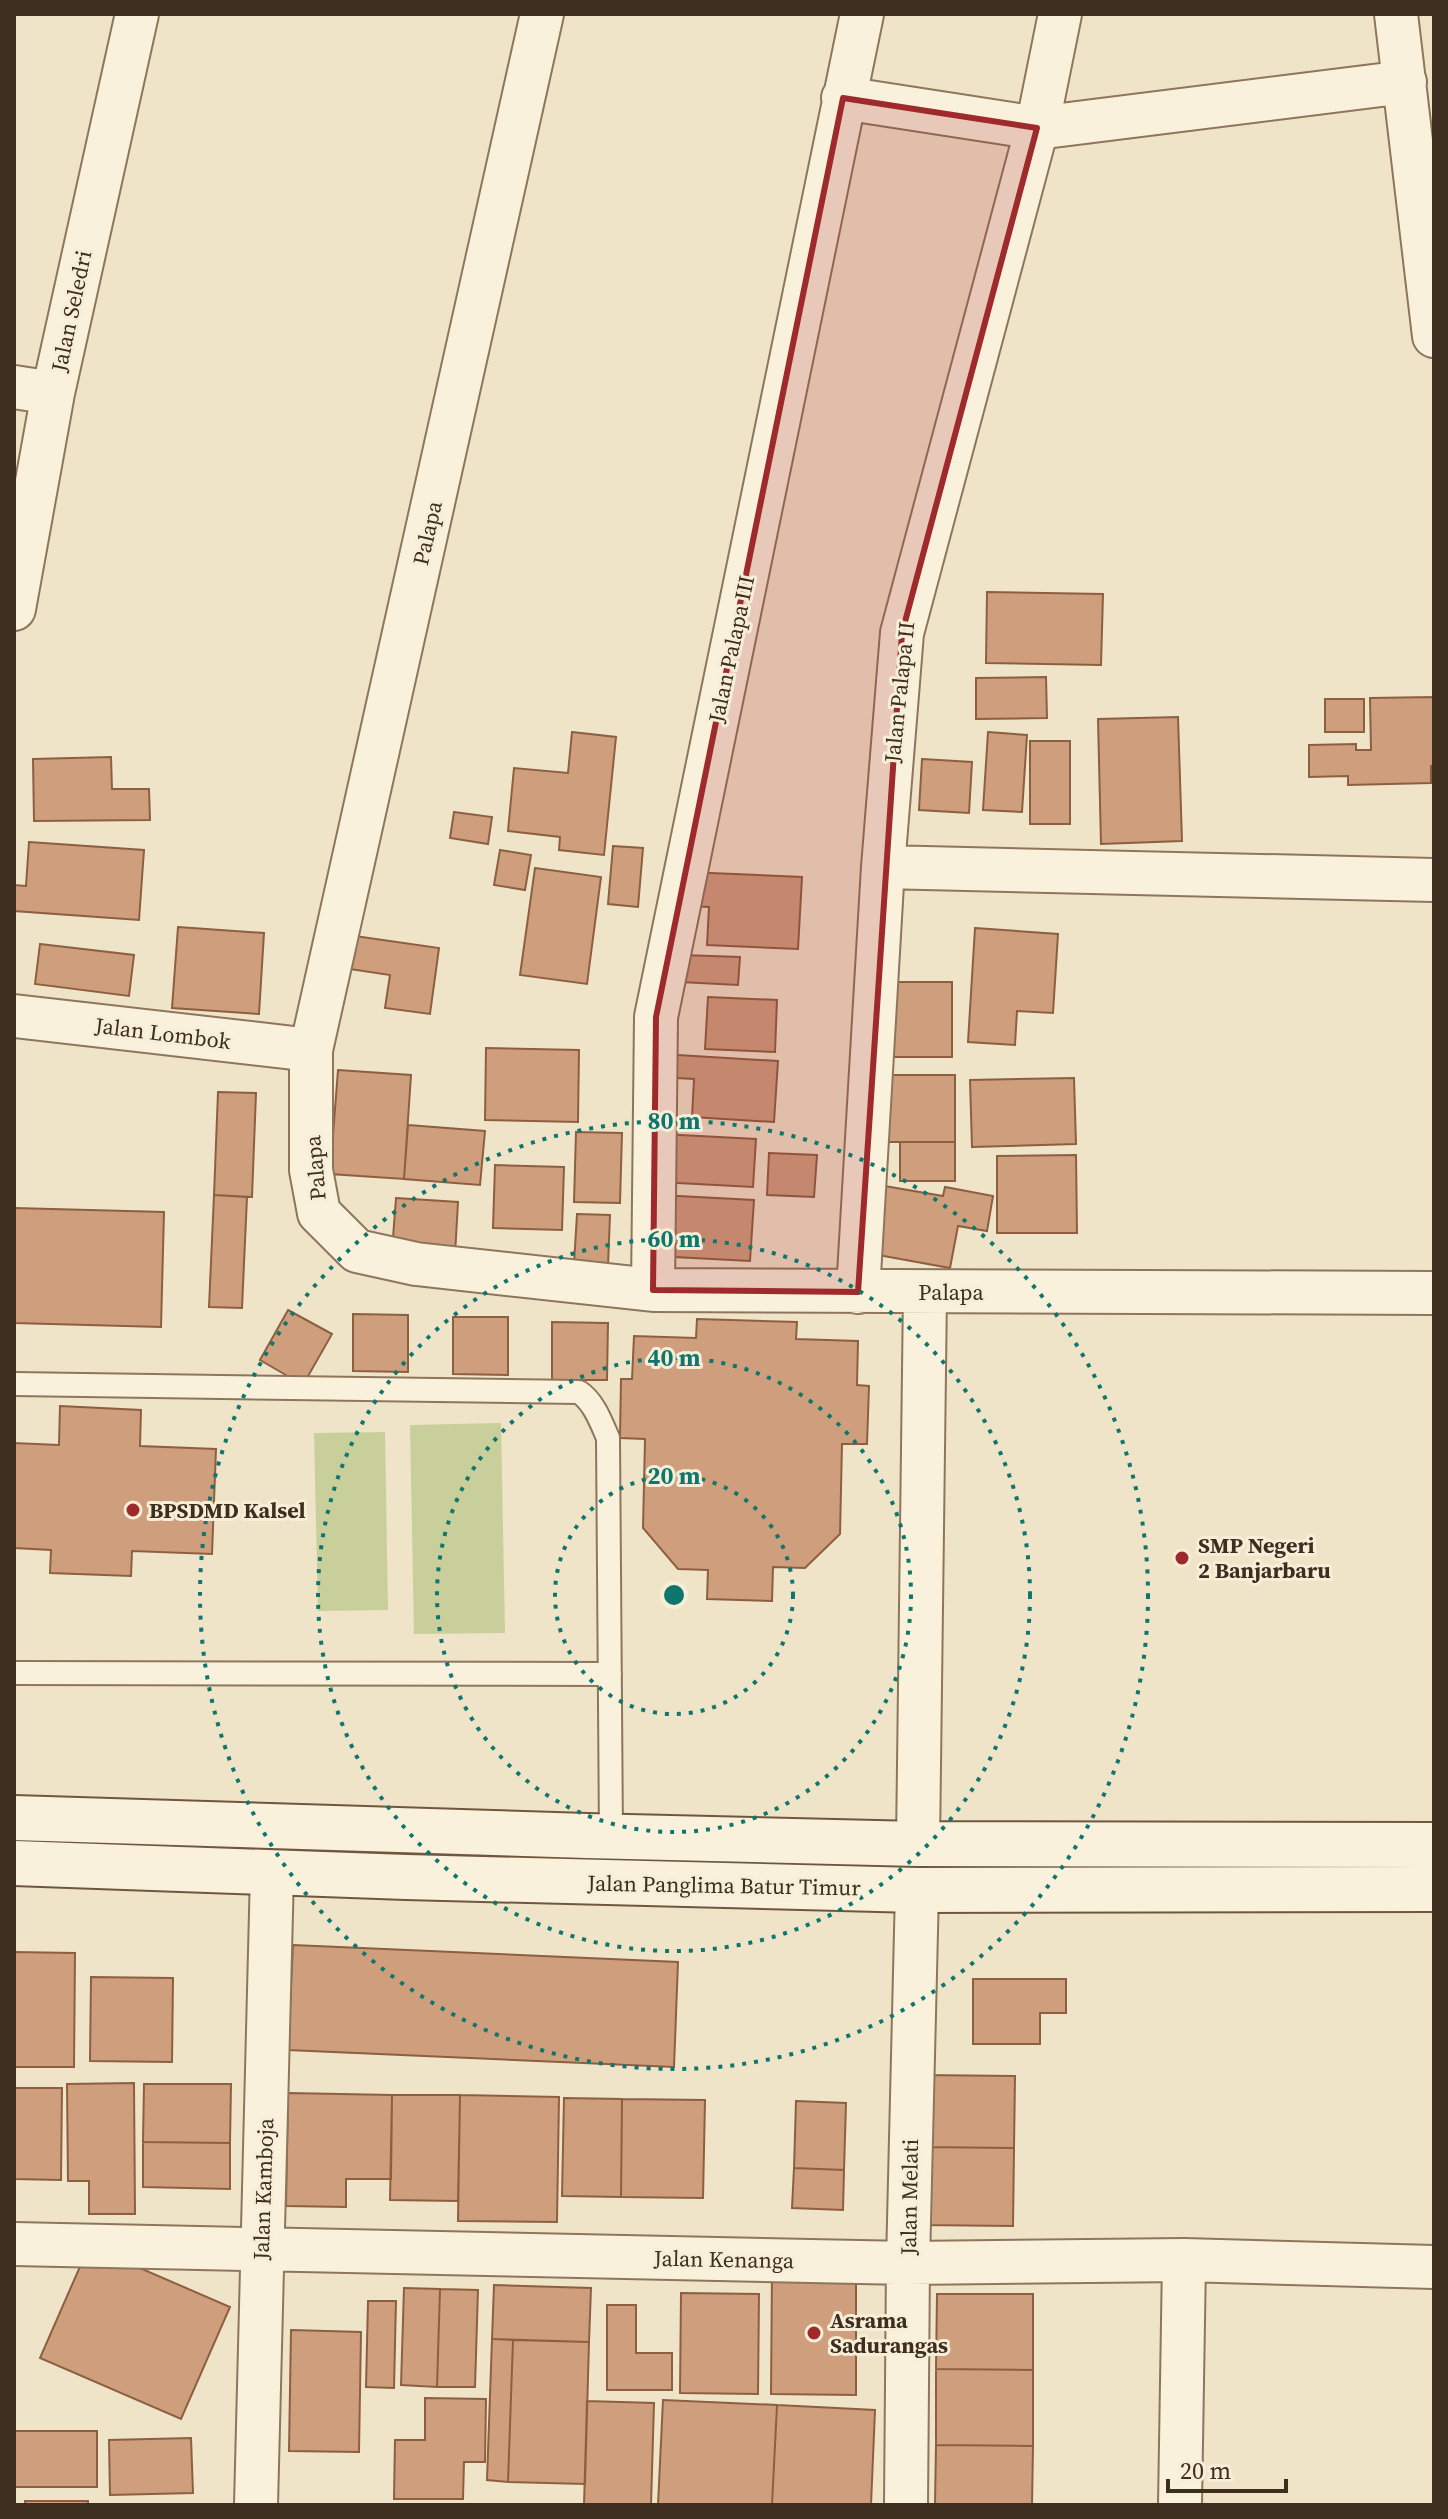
<svg xmlns="http://www.w3.org/2000/svg" width="1448" height="2519" font-family="'Source Serif 4',serif">
<style>
.green{fill:#c9cf9b}
.building{fill:#cf9f7d;stroke:#8d5f41;stroke-width:2}
.lines{fill:none;stroke-linecap:round;stroke-linejoin:round}
.lane-casing{stroke:#8d765c;stroke-width:26}
.street-casing{stroke:#8d765c;stroke-width:46}
.secondary-casing{stroke:#6f573f;stroke-width:48}
.lane{stroke:#faf1dc;stroke-width:22}
.street{stroke:#faf1dc;stroke-width:42}
.secondary{stroke:#faf1dc;stroke-width:44}
.marked{fill:#9e2a2b;fill-opacity:0.2;stroke:#9e2a2b;stroke-width:6;stroke-linejoin:round}
.ring{fill:none;stroke:#0f766e;stroke-width:4;stroke-dasharray:4 8}
.poi-dot{fill:#9e2a2b;stroke:#f7eed8;stroke-width:3}
.labels{text-anchor:middle;stroke-width:6;stroke-linejoin:round;paint-order:stroke}
.street-label{font-size:22px;fill:#3d2e20;stroke:#f7eed8}
.poi-label{font-size:22px;font-weight:bold;fill:#3d2e20;stroke:#f7eed8;text-anchor:start}
.centre{fill:#0f766e;stroke:#f7eed8;stroke-width:4}
.ring-label{font-size:24px;text-anchor:middle;font-weight:bold;fill:#0f766e;stroke:#f7eed8;stroke-width:6;stroke-linejoin:round;paint-order:stroke}
</style>
<rect width="100%" height="100%" fill="#f0e4c8"/>
<path class="green" d="M 501,1423 L 505,1633 L 414,1634 L 410,1425 Z
M 385,1432 L 388,1610 L 318,1611 L 314,1433 Z"/>
<path class="building" d="M 987,592 L 1103,594 L 1101,665 L 986,663 Z
M 1046,677 L 1047,718 L 976,719 L 976,678 Z
M 1434,697 L 1434,766 L 1431,766 L 1431,783 L 1348,785 L 1348,776 L 1309,777 L 1309,745 L 1356,744 L 1356,750 L 1371,750 L 1370,698 Z
M 1325,699 L 1364,699 L 1364,732 L 1325,732 Z
M 1178,717 L 1182,841 L 1101,844 L 1098,719 Z
M 572,732 L 616,737 L 604,855 L 559,850 L 560,837 L 508,831 L 514,768 L 568,773 Z
M 988,732 L 1027,735 L 1022,812 L 983,810 Z
M 1030,741 L 1070,741 L 1070,824 L 1030,824 Z
M 111,757 L 112,789 L 149,789 L 150,820 L 34,821 L 33,759 Z
M 922,759 L 972,762 L 969,813 L 919,810 Z
M 454,812 L 492,817 L 488,844 L 450,838 Z
M 29,842 L 144,850 L 139,920 L 14,911 L 14,885 L 26,886 Z
M 613,846 L 643,848 L 638,907 L 608,904 Z
M 500,850 L 531,855 L 525,890 L 494,885 Z
M 535,868 L 601,877 L 587,984 L 520,975 Z
M 687,872 L 802,877 L 798,949 L 707,945 L 709,907 L 686,906 Z
M 178,927 L 264,933 L 259,1014 L 172,1008 Z
M 975,928 L 1058,934 L 1053,1013 L 1017,1011 L 1015,1045 L 968,1042 Z
M 348,935 L 439,948 L 430,1014 L 385,1008 L 390,975 L 343,968 Z
M 40,944 L 134,955 L 129,996 L 35,984 Z
M 682,955 L 740,957 L 738,985 L 681,982 Z
M 887,982 L 952,982 L 952,1057 L 887,1057 Z
M 708,997 L 777,1000 L 775,1052 L 705,1049 Z
M 486,1048 L 579,1050 L 578,1122 L 485,1120 Z
M 661,1054 L 778,1061 L 774,1122 L 692,1117 L 694,1079 L 659,1077 Z
M 338,1070 L 411,1075 L 404,1179 L 330,1174 Z
M 875,1075 L 955,1075 L 955,1142 L 875,1142 Z
M 1074,1078 L 1076,1144 L 972,1147 L 970,1080 Z
M 218,1092 L 256,1093 L 252,1197 L 214,1195 Z
M 408,1125 L 485,1131 L 480,1185 L 404,1179 Z
M 576,1132 L 622,1133 L 620,1203 L 574,1202 Z
M 661,1134 L 756,1139 L 753,1187 L 659,1182 Z
M 900,1142 L 955,1142 L 955,1181 L 900,1181 Z
M 769,1153 L 817,1155 L 814,1197 L 767,1195 Z
M 1076,1155 L 1077,1233 L 997,1233 L 997,1156 Z
M 495,1165 L 564,1167 L 562,1230 L 493,1228 Z
M 879,1185 L 943,1196 L 945,1187 L 993,1196 L 987,1231 L 958,1226 L 950,1268 L 867,1253 Z
M 214,1195 L 247,1197 L 242,1308 L 209,1307 Z
M 659,1195 L 754,1200 L 750,1261 L 655,1256 Z
M 396,1198 L 458,1202 L 455,1255 L 392,1251 Z
M 14,1208 L 164,1212 L 161,1327 L 14,1323 Z
M 577,1214 L 610,1215 L 608,1266 L 574,1264 Z
M 288,1310 L 332,1334 L 303,1385 L 260,1360 Z
M 353,1314 L 408,1315 L 408,1372 L 353,1371 Z
M 453,1317 L 508,1317 L 508,1375 L 453,1374 Z
M 697,1319 L 797,1322 L 796,1339 L 858,1341 L 857,1385 L 869,1386 L 867,1444 L 842,1444 L 840,1534 L 805,1568 L 773,1567 L 772,1601 L 707,1599 L 708,1570 L 678,1569 L 643,1528 L 645,1439 L 620,1438 L 621,1379 L 632,1379 L 634,1336 L 696,1338 Z
M 552,1322 L 608,1323 L 607,1380 L 552,1380 Z
M 60,1406 L 141,1410 L 140,1446 L 216,1449 L 212,1554 L 132,1551 L 131,1576 L 50,1573 L 51,1550 L 14,1548 L 14,1443 L 59,1445 Z
M 293,1945 L 678,1962 L 674,2067 L 288,2050 Z
M 14,1952 L 75,1953 L 74,2067 L 14,2067 Z
M 91,1977 L 173,1978 L 172,2062 L 90,2061 Z
M 973,1979 L 1066,1979 L 1066,2013 L 1040,2013 L 1040,2044 L 973,2044 Z
M 921,2075 L 1015,2076 L 1014,2148 L 921,2147 Z
M 134,2083 L 135,2214 L 89,2214 L 89,2181 L 68,2181 L 67,2084 Z
M 144,2084 L 231,2084 L 230,2143 L 143,2142 Z
M 14,2088 L 62,2088 L 61,2180 L 14,2179 Z
M 288,2093 L 392,2095 L 391,2179 L 346,2179 L 346,2207 L 286,2206 Z
M 392,2095 L 460,2095 L 458,2201 L 390,2200 Z
M 460,2095 L 559,2097 L 557,2222 L 458,2221 Z
M 564,2098 L 622,2099 L 621,2197 L 562,2196 Z
M 622,2099 L 705,2100 L 703,2198 L 621,2197 Z
M 796,2101 L 846,2103 L 844,2170 L 794,2168 Z
M 143,2142 L 230,2143 L 230,2189 L 143,2187 Z
M 921,2147 L 1014,2148 L 1013,2226 L 920,2225 Z
M 794,2168 L 844,2170 L 843,2210 L 792,2208 Z
M 89,2246 L 230,2307 L 181,2419 L 40,2358 Z
M 772,2271 L 856,2271 L 856,2395 L 771,2394 Z
M 494,2285 L 591,2288 L 589,2342 L 492,2339 Z
M 404,2288 L 440,2289 L 437,2387 L 401,2385 Z
M 440,2289 L 478,2290 L 475,2387 L 437,2387 Z
M 681,2293 L 759,2294 L 758,2394 L 680,2393 Z
M 937,2294 L 1033,2294 L 1033,2370 L 936,2369 Z
M 368,2301 L 396,2301 L 394,2388 L 366,2387 Z
M 607,2305 L 636,2305 L 636,2353 L 672,2353 L 672,2390 L 607,2390 Z
M 291,2330 L 361,2332 L 359,2452 L 289,2451 Z
M 492,2339 L 513,2340 L 508,2482 L 487,2480 Z
M 513,2340 L 589,2342 L 585,2484 L 508,2482 Z
M 936,2369 L 1033,2370 L 1033,2446 L 936,2445 Z
M 425,2398 L 486,2399 L 485,2462 L 464,2462 L 463,2499 L 394,2499 L 395,2440 L 425,2440 Z
M 663,2400 L 777,2405 L 772,2505 L 658,2505 Z
M 587,2401 L 654,2403 L 651,2505 L 584,2505 Z
M 777,2405 L 875,2410 L 871,2505 L 772,2505 Z
M 14,2431 L 97,2431 L 97,2487 L 14,2487 Z
M 191,2438 L 193,2493 L 110,2495 L 109,2440 Z
M 936,2445 L 1033,2446 L 1032,2505 L 935,2505 Z
M 25,2501 L 88,2501 L 88,2505 L 25,2505 Z"/>
<g class="lines">
<defs>
<path id="lane" d="M 14,1384 L 579,1392 C 594,1402 601,1422 608,1438 L 611,1837
M 14,1673 L 610,1674"/>
<path id="street" d="M 542,14 L 311,1050 L 311,1170 L 319,1213 L 357,1251 L 416,1264 L 653,1290 L 1434,1293
M 1396,14 L 1434,336
M 843,98 L 1037,128 L 1405,82
M 14,387 L 53,393
M 14,609 L 53,393 L 137,14
M 883,867 L 1434,880
M 14,1016 L 311,1050
M 653,1290 L 656,1017 L 862,14
M 858,1292 L 883,867 L 902,633 L 1037,128 L 1060,14
M 918,1844 L 925,1292
M 14,2244 L 908,2263 L 1184,2260 L 1434,2267
M 256,2505 L 272,1873
M 906,2505 L 908,2263 L 917,1890
M 1180,2505 L 1184,2260"/>
<path id="secondary" d="M 14,1818 L 587,1836 L 918,1844 L 1434,1845
M 14,1863 L 406,1877 L 917,1890 L 1434,1889"/>
</defs>
<use href="#lane" class="lane-casing"/>
<use href="#street" class="street-casing"/>
<use href="#secondary" class="secondary-casing"/>
<use href="#lane" class="lane"/>
<use href="#street" class="street"/>
<use href="#secondary" class="secondary"/>
</g>
<path class="marked" d="M 843,98 L 1037,128 L 902,633 L 858,1292 L 653,1290 L 656,1017 Z"/>
<g class="ring">
<circle cx="674" cy="1595" r="119"/>
<circle cx="674" cy="1595" r="237"/>
<circle cx="674" cy="1595" r="356"/>
<circle cx="674" cy="1595" r="474"/>
</g>
<g class="poi-dot">
<circle cx="133" cy="1510" r="8"/>
<circle cx="1182" cy="1558" r="8"/>
<circle cx="814" cy="2333" r="8"/>
</g>
<g class="labels">
<g class="street-label">
<text transform="translate(71 311) rotate(-78)" y="8">Jalan Seledri</text>
<text transform="translate(427 533) rotate(-77)" y="8">Palapa</text>
<text transform="translate(731 649) rotate(-78)" y="8">Jalan Palapa III</text>
<text transform="translate(899 692) rotate(-84)" y="8">Jalan Palapa II</text>
<text transform="translate(163 1033) rotate(7)" y="8">Jalan Lombok</text>
<text transform="translate(315 1168) rotate(-95)" y="8">Palapa</text>
<text x="951" y="1300">Palapa</text>
<text transform="translate(724 1885) rotate(1)" y="8">Jalan Panglima Batur Timur</text>
<text transform="translate(263 2189) rotate(-88)" y="8">Jalan Kamboja</text>
<text transform="translate(909 2197) rotate(-89)" y="8">Jalan Melati</text>
<text transform="translate(724 2259) rotate(1)" y="8">Jalan Kenanga</text>
</g>
<g class="poi-label">
<text x="149" y="1518">BPSDMD Kalsel</text>
<text x="1198" y="1553">SMP Negeri<tspan x="1198" dy="25">2 Banjarbaru</tspan></text>
<text x="830" y="2328">Asrama<tspan x="830" dy="25">Sadurangas</tspan></text>
</g>
</g>
<circle cx="674" cy="1595" r="12" class="centre"/>
<g class="ring-label">
<text x="674" y="1129">80 m</text>
<text x="674" y="1247">60 m</text>
<text x="674" y="1366">40 m</text>
<text x="674" y="1484">20 m</text>
</g>
<rect width="1448" height="2519" fill="none" stroke="#3d2e20" stroke-width="32"/>
<path d="M1168 2479v12h118v-12" fill="none" stroke="#3d2e20" stroke-width="4"/>
<text x="1180" y="2479" font-size="24" fill="#3d2e20" stroke="#f7eed8" stroke-width="6" paint-order="stroke">20 m</text>
</svg>
